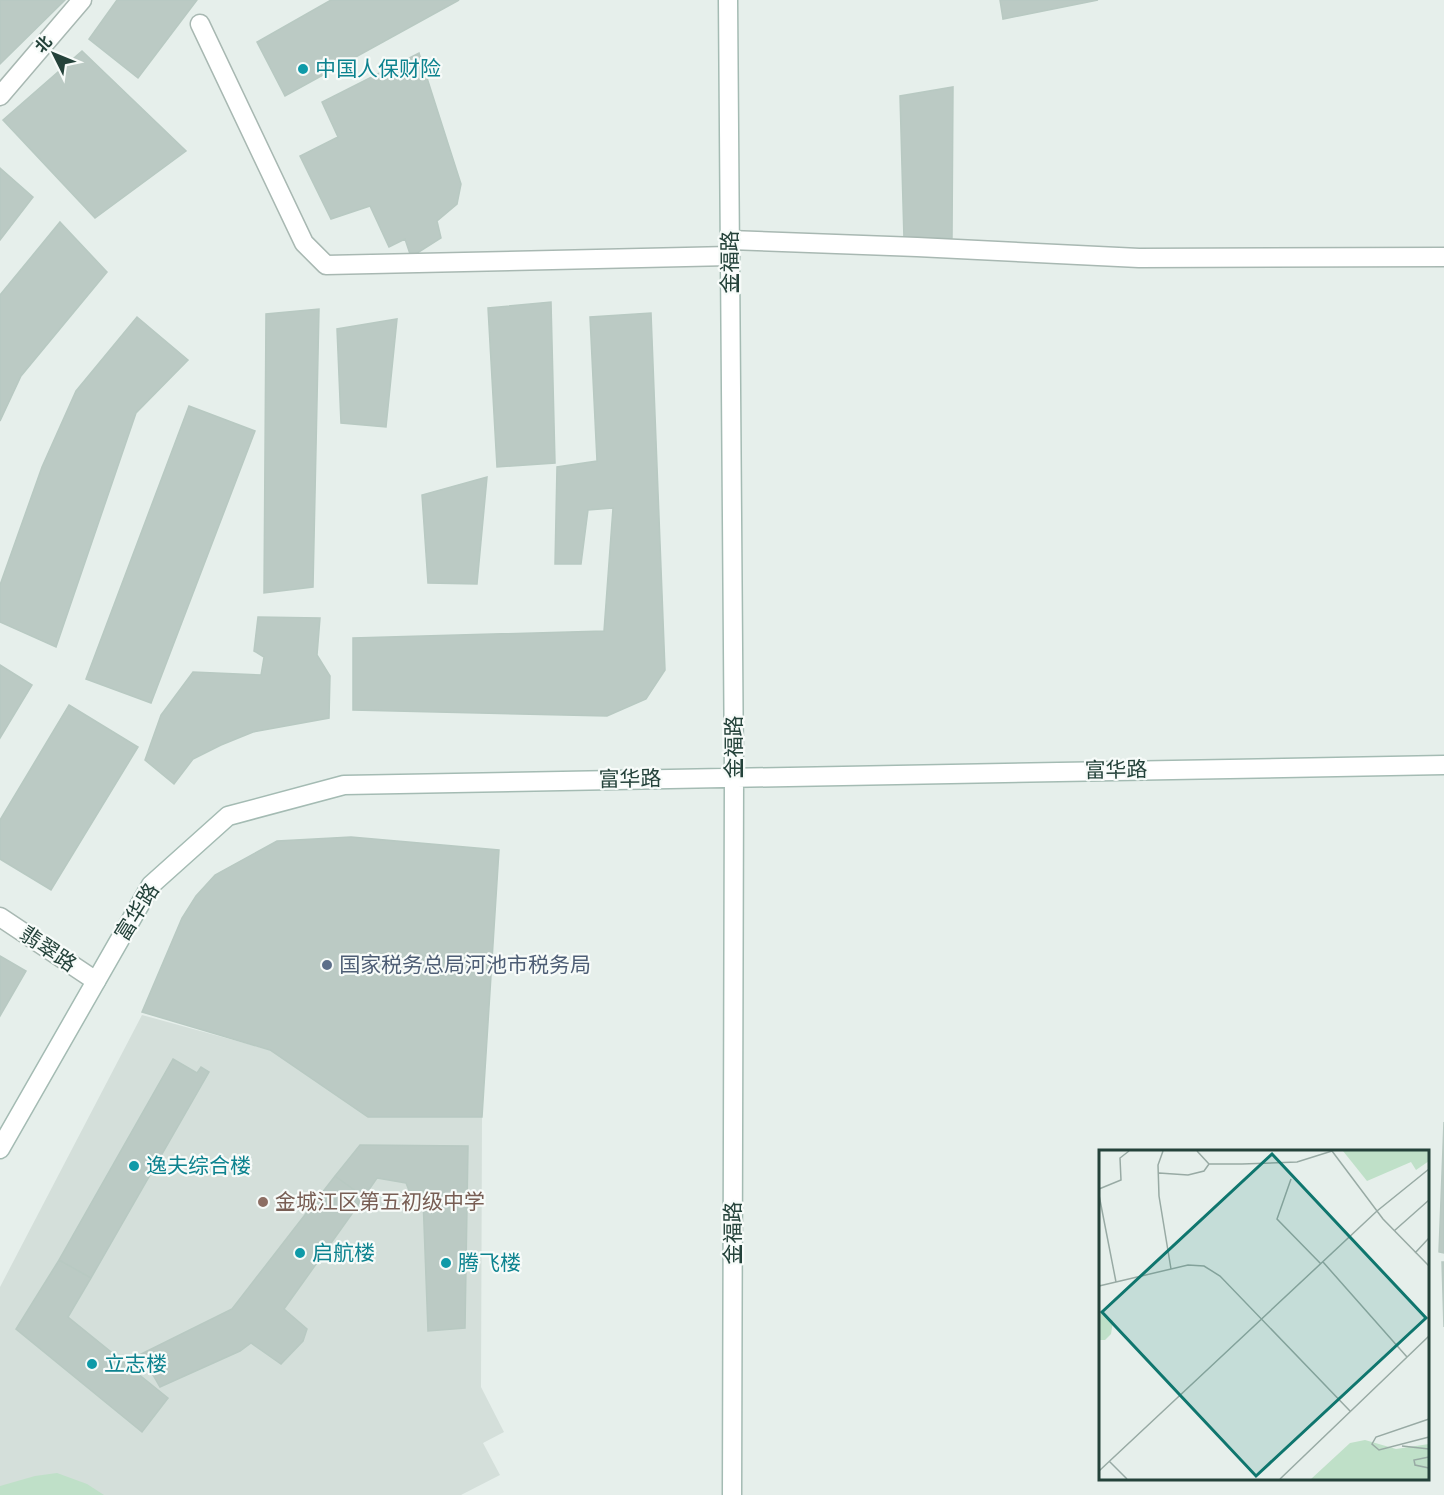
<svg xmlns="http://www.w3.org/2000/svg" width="1444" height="1495" font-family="Poppins,'Noto Sans SC',sans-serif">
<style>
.built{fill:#d4dfda}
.green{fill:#bfe0c8}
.building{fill:#bbcac4;stroke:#b8c9c2;stroke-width:1.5}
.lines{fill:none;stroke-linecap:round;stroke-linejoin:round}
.street-casing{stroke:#a8b8b2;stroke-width:21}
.secondary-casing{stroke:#a4bbb3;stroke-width:21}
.street{stroke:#fff;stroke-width:18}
.secondary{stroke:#fff;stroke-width:18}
.culture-dot{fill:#0f9aa8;stroke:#f7fbf9;stroke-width:2}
.service-dot{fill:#5c6f8a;stroke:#f7fbf9;stroke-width:2}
.education-dot{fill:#8d6e63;stroke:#f7fbf9;stroke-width:2}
.labels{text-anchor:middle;stroke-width:4.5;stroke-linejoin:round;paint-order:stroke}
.culture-label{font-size:21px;fill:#0d838f;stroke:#f7fbf9;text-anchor:start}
.street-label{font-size:21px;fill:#24423a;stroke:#f7fbf9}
.service-label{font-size:21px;fill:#4e5e75;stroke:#f7fbf9;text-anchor:start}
.education-label{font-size:21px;fill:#785e54;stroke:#f7fbf9;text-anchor:start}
.inset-road{fill:none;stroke:#98aaa4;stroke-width:1.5}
.view{fill:#0f766e;fill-opacity:0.15;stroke:#0f766e;stroke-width:3}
.inset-edge{fill:none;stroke:#24423a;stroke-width:3}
</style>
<rect width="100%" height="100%" fill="#e6efeb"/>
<path class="built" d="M 142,1015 L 270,1050 L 368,1117 L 482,1117 L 481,1387 L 504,1432 L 483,1443 L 500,1475 L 461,1495 L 0,1495 L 0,1287 Z"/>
<path class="green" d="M 57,1473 L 87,1484 L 104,1495 L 0,1495 L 0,1486 L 35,1476 Z"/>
<path class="building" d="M 0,0 L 65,0 L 0,64 Z
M 117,0 L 197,0 L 138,78 L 89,39 Z
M 331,0 L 459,0 L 285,96 L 257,42 Z
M 1000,0 L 1098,0 L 1003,19 Z
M 82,51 L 186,151 L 95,218 L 3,120 Z
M 419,53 L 461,184 L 457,204 L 437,221 L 441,238 L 411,257 L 405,239 L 389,247 L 370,206 L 331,219 L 300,156 L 338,137 L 322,102 Z
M 953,87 L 952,238 L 904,239 L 900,96 Z
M 0,168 L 33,197 L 0,240 Z
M 60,222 L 107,272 L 21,376 L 0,421 L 0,295 Z
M 551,302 L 555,463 L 497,467 L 488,308 Z
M 319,309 L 313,587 L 264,593 L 266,314 Z
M 651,313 L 665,670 L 646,699 L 607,716 L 353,710 L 353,638 L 604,631 L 613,508 L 588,510 L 581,564 L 555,564 L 557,467 L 597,461 L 590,317 Z
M 137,317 L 188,360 L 136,413 L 56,647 L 0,622 L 0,585 L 42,467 L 76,391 Z
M 397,319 L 386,427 L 341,423 L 337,329 Z
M 189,406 L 255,431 L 151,703 L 86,679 Z
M 487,477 L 477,584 L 428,583 L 422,495 Z
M 258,617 L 320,618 L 317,655 L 330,676 L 329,718 L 253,732 L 221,745 L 193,759 L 174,784 L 145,760 L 161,715 L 193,672 L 261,675 L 264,657 L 254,651 Z
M 0,665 L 32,685 L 0,738 Z
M 69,705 L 138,747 L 51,890 L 0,859 L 0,820 Z
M 351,837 L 499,850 L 482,1117 L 368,1117 L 270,1050 L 142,1012 L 182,918 L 196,896 L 215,875 L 277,841 Z
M 0,956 L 26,971 L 0,1016 Z
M 173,1059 L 197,1073 L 201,1067 L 209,1072 L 91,1278 L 59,1260 Z
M 1444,1122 L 1444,1253 L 1439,1252 Z
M 360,1145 L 468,1146 L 465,1328 L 428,1331 L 423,1198 L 410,1193 L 406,1183 L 377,1178 L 364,1197 L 335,1176 Z
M 335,1176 L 364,1197 L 284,1309 L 307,1329 L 303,1341 L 281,1364 L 251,1343 L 240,1351 L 160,1387 L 141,1354 L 232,1309 Z
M 59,1260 L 91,1278 L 68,1317 L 168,1398 L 142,1432 L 16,1329 Z
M 1442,1262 L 1444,1262 L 1444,1327 Z"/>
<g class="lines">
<defs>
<path id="street" d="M 200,24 L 304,243 L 326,265 L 730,256
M 0,96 L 82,0
M 730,240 L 917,247 L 1139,258 L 1444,257
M 0,917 L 96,981"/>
<path id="secondary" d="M 728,0 L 734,776 L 732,1495
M 0,1149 L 151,885 L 228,816 L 344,785 L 1444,765"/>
</defs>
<use href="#street" class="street-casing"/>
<use href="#secondary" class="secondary-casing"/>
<use href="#street" class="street"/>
<use href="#secondary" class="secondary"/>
</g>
<g class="culture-dot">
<circle cx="303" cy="69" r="6"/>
<circle cx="134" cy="1166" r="6"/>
<circle cx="300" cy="1253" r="6"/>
<circle cx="446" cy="1263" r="6"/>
<circle cx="92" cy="1364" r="6"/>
</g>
<circle class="service-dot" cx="327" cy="965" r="6"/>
<circle class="education-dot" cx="263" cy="1202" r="6"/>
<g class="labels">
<g class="culture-label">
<text x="315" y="76">中国人保财险</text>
<text x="146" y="1173">逸夫综合楼</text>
<text x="312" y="1260">启航楼</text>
<text x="458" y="1270">腾飞楼</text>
<text x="104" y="1371">立志楼</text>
</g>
<g class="street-label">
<text transform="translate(730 262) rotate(-90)" y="7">金福路</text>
<text transform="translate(734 747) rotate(-90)" y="7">金福路</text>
<text transform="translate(1116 770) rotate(-1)" y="7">富华路</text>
<text transform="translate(630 779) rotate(-1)" y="7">富华路</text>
<text transform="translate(137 912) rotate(-58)" y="7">富华路</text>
<text transform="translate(48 949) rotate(34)" y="7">翡翠路</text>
<text transform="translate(733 1233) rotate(-90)" y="7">金福路</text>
</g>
<g class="service-label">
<text x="339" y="972">国家税务总局河池市税务局</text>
</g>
<g class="education-label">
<text x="275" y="1209">金城江区第五初级中学</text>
</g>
</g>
<g transform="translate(1099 1150)">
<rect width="330" height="330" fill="#e6efeb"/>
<path d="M 244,1 L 330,1 L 330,11 L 317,20 L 312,12 L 268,31 ZM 0,161 L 14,171 L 12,184 L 6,190 L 0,190 ZM 266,290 L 297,299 L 330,294 L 330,329 L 212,329 L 251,293 Z" fill="#bfe0c8"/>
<path class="inset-road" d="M 64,1 L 59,15 L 60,46 L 72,119M 98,1 L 110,14 L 143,14 L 198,12 L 233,1M 233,1 L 284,69 L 330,116M 60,23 L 89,25 L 105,21 L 110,14M 192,29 L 178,69 L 222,114M 0,39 L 22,30 L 21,8 L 30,1M 0,45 L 17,132M 295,81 L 330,50M 316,103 L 330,88M 224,112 L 308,207M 0,136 L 89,115 L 105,116 L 121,126 L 251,261M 330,269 L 277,287 L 273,294 L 280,300 L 330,287M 303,296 L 330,299M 330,307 L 315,310 L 316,315 L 330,318M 10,311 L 28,329M 0,321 L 278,61 L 330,19M 181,329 L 330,186"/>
<path class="view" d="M 173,4 L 327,168 L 157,326 L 3,162 Z"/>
<rect width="330" height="330" class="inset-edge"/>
</g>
<g transform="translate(54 54) rotate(313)" stroke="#f7fbf9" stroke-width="4.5" paint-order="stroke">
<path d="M0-4.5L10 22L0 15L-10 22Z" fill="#24423a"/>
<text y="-9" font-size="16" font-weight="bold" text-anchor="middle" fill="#24423a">北</text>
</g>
</svg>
